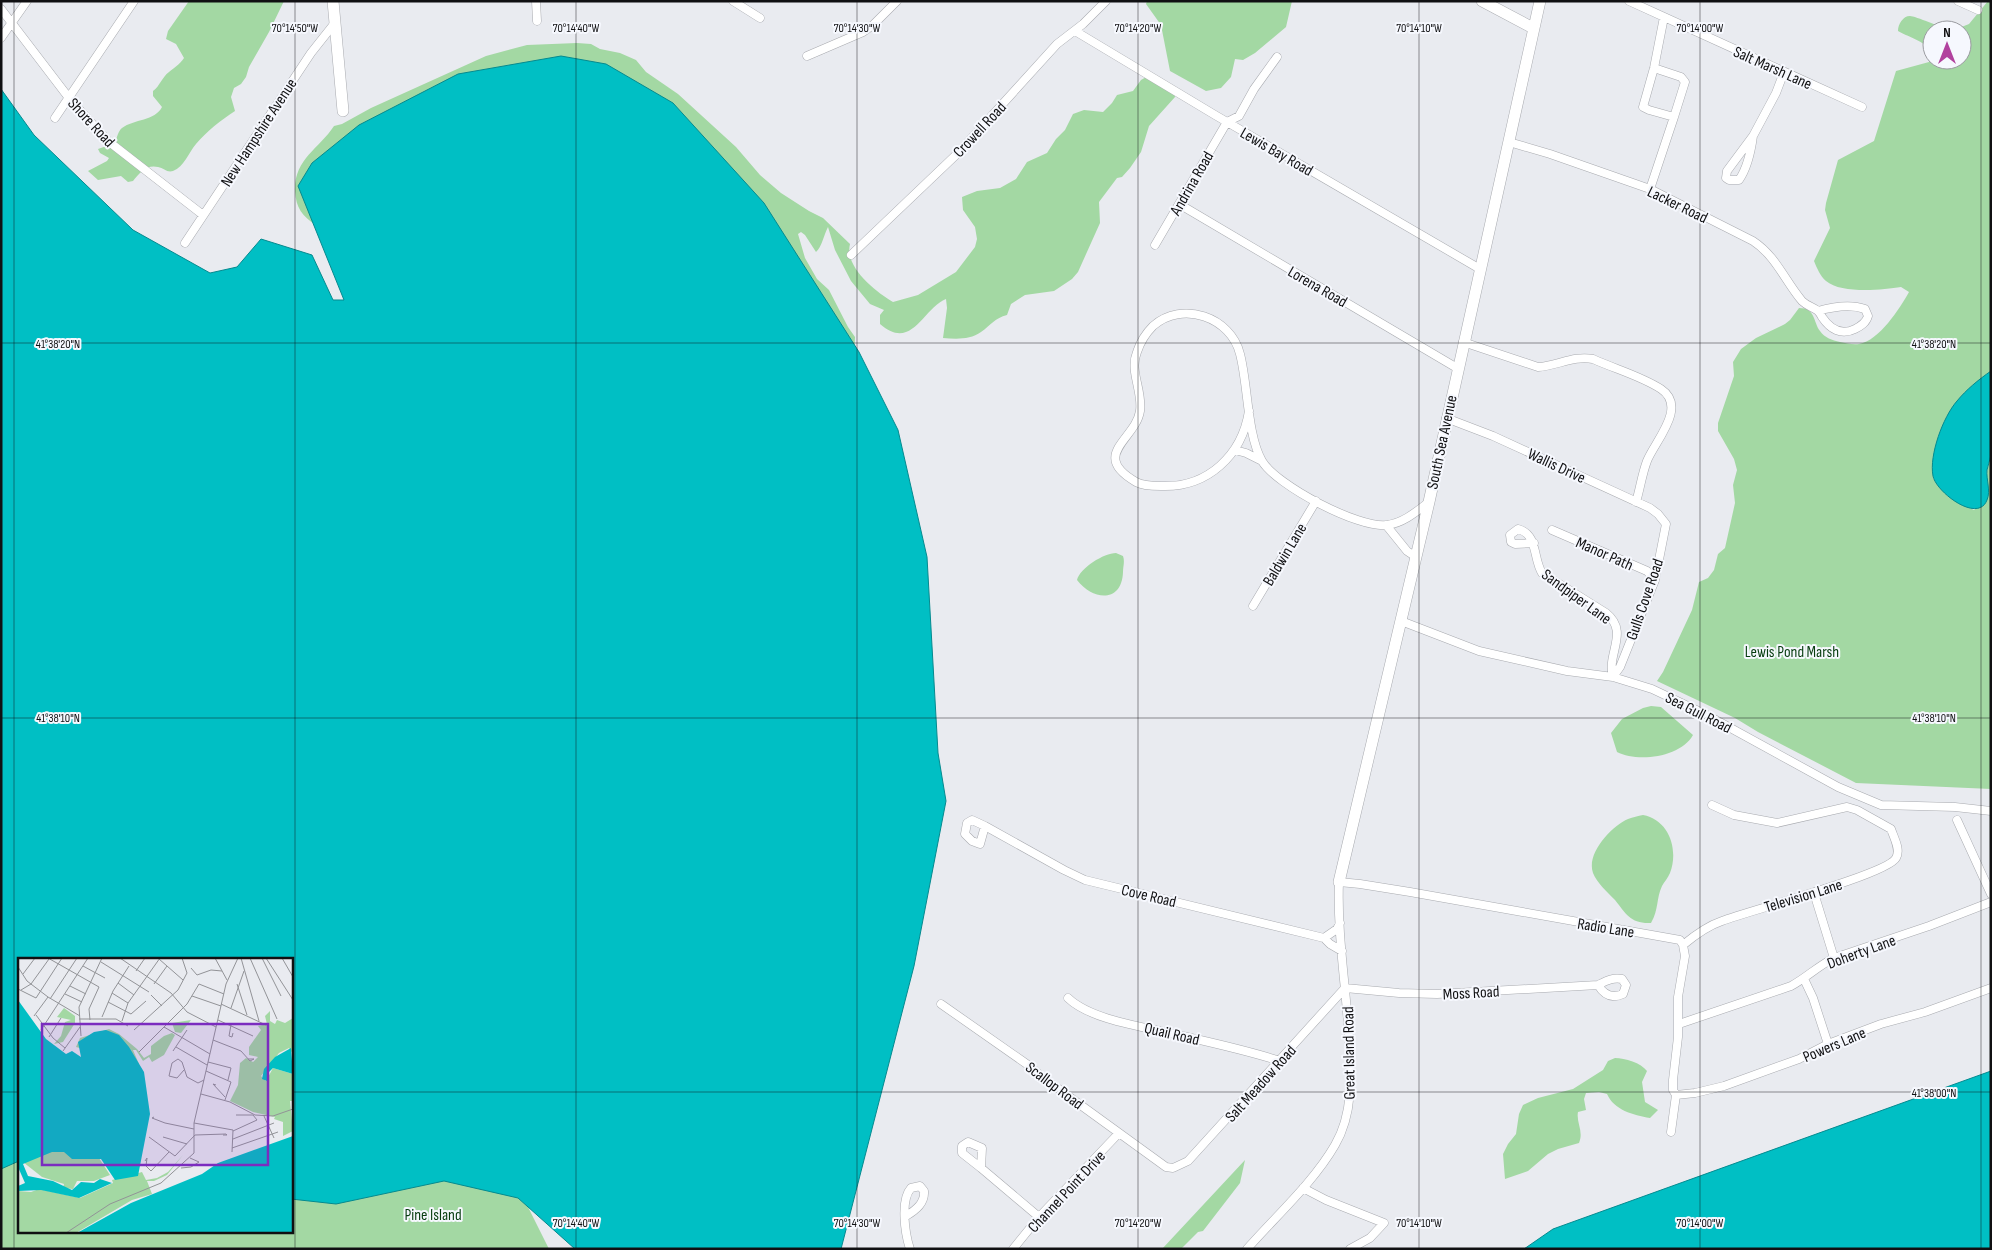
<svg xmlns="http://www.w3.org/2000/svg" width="1992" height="1250" font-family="'Sofia Sans Condensed',sans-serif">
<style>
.green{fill:#a3d8a3}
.water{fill:#00bfc4;stroke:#058a8f}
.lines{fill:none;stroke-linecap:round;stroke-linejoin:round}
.street-casing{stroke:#a8aaaf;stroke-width:9}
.secondary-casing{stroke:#a8aaaf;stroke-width:12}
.street{stroke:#fff;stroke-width:8}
.secondary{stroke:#fff;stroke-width:11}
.ticks{fill:none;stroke:#101012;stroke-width:1;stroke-opacity:0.45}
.labels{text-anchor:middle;stroke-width:4;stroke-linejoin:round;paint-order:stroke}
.street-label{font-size:16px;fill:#101012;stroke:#f6f8fe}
.park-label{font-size:16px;fill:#073d0f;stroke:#f6f8fe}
.inset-road{fill:none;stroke:#929397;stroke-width:1}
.view{fill:#7b2cbf;fill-opacity:0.15;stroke:#7b2cbf;stroke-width:2.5}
.inset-edge{fill:none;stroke:#101012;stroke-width:2.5}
.ticks-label{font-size:12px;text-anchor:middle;fill:#101012;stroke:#f6f8fe;stroke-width:4;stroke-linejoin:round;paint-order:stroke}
</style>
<rect width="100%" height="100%" fill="#e9ebf0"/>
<path class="green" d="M 189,1 L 284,1 L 269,32 L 249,67 L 246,77 L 241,84 L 234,88 L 231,97 L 235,111 C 221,120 207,131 196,144 C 189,152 184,167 173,171 C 167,173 164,168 158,167 C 147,164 139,173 133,181 L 128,182 L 121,176 L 98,180 L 88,171 L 107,161 L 109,158 L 100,153 L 98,149 L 115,143 C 117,138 118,131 122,128 C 134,119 155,121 162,107 L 153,96 L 153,91 C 160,86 162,77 169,72 C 175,67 179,65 184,58 L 176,44 L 166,39 L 168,31 Z
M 1147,1 L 1292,1 L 1286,27 L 1255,53 L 1243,60 L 1235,59 L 1231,77 L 1221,88 L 1206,91 L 1170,71 L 1161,25 L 1146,4 Z
M 1988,1 L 1991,1 L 1991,371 L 1968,390 L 1936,444 L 1933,459 L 1933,478 L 1952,499 L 1974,510 L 1987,500 L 1987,471 L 1991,456 L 1991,789 L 1856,783 L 1758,732 L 1735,718 L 1657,681 L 1663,672 L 1692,610 L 1699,582 L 1708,578 L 1714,570 L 1718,554 L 1725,548 L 1735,503 L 1733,485 L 1737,470 L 1734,459 L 1718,431 L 1718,423 L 1734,376 L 1733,362 L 1741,349 L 1756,338 L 1785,324 L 1790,320 L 1799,308 C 1816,308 1813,322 1820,331 C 1825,338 1832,340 1840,342 C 1846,343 1853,345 1859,344 C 1879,341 1900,308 1909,292 L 1901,287 C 1882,290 1841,294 1826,281 C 1820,276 1817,268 1814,261 L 1830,228 L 1825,210 L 1826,203 L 1838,160 L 1874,141 L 1896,71 L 1929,62 C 1935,42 1911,39 1898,31 C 1898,24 1903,16 1910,16 C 1915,16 1943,28 1950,30 L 1932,30 L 1932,60 L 1962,60 L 1962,30 L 1954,30 L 1969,24 Z
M 577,43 L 591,44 L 600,49 L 620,53 L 636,60 L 646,72 L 678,94 L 736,147 L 760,175 L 781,193 L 809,211 L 823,218 L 850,244 C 844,267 876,292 893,302 L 918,295 L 956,272 L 975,247 L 977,239 L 975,227 L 963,210 L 962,197 L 977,191 L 1000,188 L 1016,179 L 1027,162 L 1047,153 L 1056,139 L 1065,130 L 1073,114 L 1084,110 L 1103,112 L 1112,103 L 1117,95 L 1133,91 L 1141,80 L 1148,76 L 1174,89 L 1175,97 L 1149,126 L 1141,152 L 1130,168 L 1122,177 L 1117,178 L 1099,202 L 1100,223 L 1078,272 L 1072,279 L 1054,291 L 1025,295 L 1011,304 L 1007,315 C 995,318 991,325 981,332 C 970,340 956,339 943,338 L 947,308 L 946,299 C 923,308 912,352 880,324 L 880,315 L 884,310 L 870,304 L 851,281 L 835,250 L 828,227 C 824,234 822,247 816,252 L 805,235 L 801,232 L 798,234 L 805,258 L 817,279 L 829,290 L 848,327 L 855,337 L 854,359 L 316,225 C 302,216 296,208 295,191 C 294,159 319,149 334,126 L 342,124 L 371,108 L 486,56 L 527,45 Z
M 1116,553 L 1123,556 C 1125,562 1123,566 1123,572 C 1122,603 1093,601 1077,580 C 1080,568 1104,553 1116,553 Z
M 1651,706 L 1661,707 L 1693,735 C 1681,757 1638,763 1617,752 L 1611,733 L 1622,719 L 1643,708 Z
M 1643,815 C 1669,820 1679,849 1670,873 C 1668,878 1664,882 1662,886 C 1656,899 1659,909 1651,923 C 1631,924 1626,914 1615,900 C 1607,892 1597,883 1593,873 C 1586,853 1612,826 1628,819 C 1633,817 1638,816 1643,815 Z
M 1615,1058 C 1625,1058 1641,1063 1647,1071 L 1642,1082 L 1645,1102 L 1658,1110 L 1650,1118 C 1633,1115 1614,1110 1607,1094 L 1599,1092 L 1586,1093 L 1584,1099 L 1586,1110 L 1578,1112 C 1576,1123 1584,1131 1579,1143 L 1558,1149 L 1548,1154 L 1528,1171 L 1505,1179 L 1503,1154 L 1508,1144 L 1516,1134 L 1519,1114 L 1523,1105 L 1538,1098 L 1573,1089 L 1603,1070 L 1608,1061 Z
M 19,1119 L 19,1231 L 291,1231 L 291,1196 L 432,1180 L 503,1183 L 528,1207 L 549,1249 L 1,1249 L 1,1125 Z
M 1245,1160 L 1240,1183 L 1203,1231 L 1198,1232 L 1181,1249 L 1162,1249 Z"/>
<path class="water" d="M 561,56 L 606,64 L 673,103 L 764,203 L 859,352 L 898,430 L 927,557 L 938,753 L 946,801 L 914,966 L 841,1249 L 575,1249 L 518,1198 L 444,1181 L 336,1204 L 291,1199 L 291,959 L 19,959 L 19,1161 L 1,1169 L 1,89 L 34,135 L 133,230 L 210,273 L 237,267 L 261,239 L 312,255 L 333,300 L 344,300 L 298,186 L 312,163 L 359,125 L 458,74 Z
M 1991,371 C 1991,399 1992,427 1991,455 C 1990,460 1988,465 1987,470 C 1986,479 1991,491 1987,500 C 1978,524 1936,492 1933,476 C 1929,455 1943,417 1957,401 C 1966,390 1978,380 1991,371 Z
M 1991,1071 L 1991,1249 L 1524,1249 L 1553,1229 Z"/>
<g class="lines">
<defs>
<path id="street" d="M 536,1 L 537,21
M 733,1 L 760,18
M 1629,1 L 1862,107
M 1958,1 L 1978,10
M 1,9 L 69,98 L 108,141 L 203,215
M 1075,31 L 1215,115 L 1480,269
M 1,38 L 27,1
M 807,56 L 863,32 L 873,25 L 897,1
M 1654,68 L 1681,77 L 1685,82 L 1674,117 L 1649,110 L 1643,107 L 1654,68 L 1664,17
M 55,118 L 134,1
M 1227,122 L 1239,116 L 1254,89 L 1277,57
M 1753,136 C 1751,151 1748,167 1739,180 L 1729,180 L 1726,178 L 1727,171 Z
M 1753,136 L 1776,93 L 1784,72
M 1509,142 L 1550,154 L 1650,189 L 1753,241 C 1776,256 1785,281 1802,301 C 1807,306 1813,307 1818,311 C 1820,313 1821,315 1822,317 C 1830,329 1841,336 1855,329 C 1861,326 1866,323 1868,316 L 1865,309 C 1851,304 1832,307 1818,311
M 1650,189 L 1674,117
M 1179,204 L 1457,368
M 185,243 L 311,53 L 334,24
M 1155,245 L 1227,122
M 851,255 L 958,153 L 1057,44 L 1083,24 L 1106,1
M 1463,342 L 1538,367 C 1557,366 1574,355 1593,359 C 1615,369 1641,376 1661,389 C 1688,407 1655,441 1647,461 C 1642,474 1640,489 1636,502
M 1249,411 C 1242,455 1208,488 1161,486 C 1153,486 1143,486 1136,482 C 1089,455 1136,439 1140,411 C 1143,391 1129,371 1137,352 C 1140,343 1146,333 1153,326 C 1182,300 1231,317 1240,354 C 1248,384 1247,435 1262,461 C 1276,485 1359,529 1387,525 C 1403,523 1416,512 1429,502
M 1446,418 L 1493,436 L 1650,508 L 1658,514 L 1666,524 L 1655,580 L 1620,667 L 1613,677
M 1235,450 L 1246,453 L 1262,461
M 1386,525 L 1407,551 L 1416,557
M 1552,530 L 1647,571 L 1655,580
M 1534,543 L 1515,544 L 1511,542 L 1510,535 L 1518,529 C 1538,534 1533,559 1542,573 L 1606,613 C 1630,632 1606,654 1613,677
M 1253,606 L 1316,501
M 1401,621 L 1479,651 L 1567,671 L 1613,677 L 1652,689 L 1705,714 L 1838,787 L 1881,805 L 1955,807 L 1991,811
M 1957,820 L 1991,894
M 985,826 L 980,844 L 972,841 L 965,834 L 967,823 L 972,820 L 985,826 L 1064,870 L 1085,880 L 1324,938 L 1337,929 L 1340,923
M 1814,893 L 1834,958
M 1324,938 L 1330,944 L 1342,951
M 1683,945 C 1695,935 1707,926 1722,921 C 1748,911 1888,874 1896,858 C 1901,850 1894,838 1891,829 L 1857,810 L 1847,807 L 1777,823 L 1734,815 L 1712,805
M 1804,979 L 1813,998 L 1828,1044
M 1068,998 C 1093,1022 1153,1028 1187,1037 C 1218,1044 1249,1051 1280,1061
M 941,1004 L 1031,1067 L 1042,1077 L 1166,1167 L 1173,1168 L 1188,1161 L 1345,988 L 1399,993 L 1437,994 L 1598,985 C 1606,981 1613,977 1622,979 L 1626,985 L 1623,994 C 1612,999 1604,995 1598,985
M 1679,1024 L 1791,986 C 1806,978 1818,966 1834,958 L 1929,926 L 1991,902
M 1676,1095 L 1695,1093 L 1724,1086 L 1799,1059 L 1828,1044 L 1881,1024 L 1925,1012 L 1991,988
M 968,1142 L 982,1148 L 981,1168 L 962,1153 L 962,1146 Z
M 981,1168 L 1039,1217
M 1303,1188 L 1326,1200 L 1384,1223 L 1370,1238 L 1350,1249
M 906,1216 C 916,1210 925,1203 924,1191 L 920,1186 L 911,1188 C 900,1200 905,1234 910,1249
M 1013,1249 L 1039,1217 L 1119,1133
M 1247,1249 C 1276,1216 1313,1183 1335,1145 C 1354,1113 1351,1073 1349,1038 C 1346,986 1337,934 1339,882 L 1360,884 L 1410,892 L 1680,940 L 1683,945 L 1685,956 L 1678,997 L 1678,1037 L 1673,1080 L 1673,1090 L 1676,1095 L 1671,1132"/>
<path id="secondary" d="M 333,1 L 343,111
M 1482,1 L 1533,28
M 1339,882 L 1429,502 L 1540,1"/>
</defs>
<use href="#street" class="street-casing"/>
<use href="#secondary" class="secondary-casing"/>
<use href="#street" class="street"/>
<use href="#secondary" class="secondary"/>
</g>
<path class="ticks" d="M 14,1 L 14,1249M 295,1 L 295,1249M 576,1 L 576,1249M 857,1 L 857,1249M 1138,1 L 1138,1249M 1419,1 L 1419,1249M 1700,1 L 1700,1249M 1981,1 L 1981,1249M 1,343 L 1991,343M 1,718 L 1991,718M 1,1092 L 19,1092M 291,1092 L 1991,1092"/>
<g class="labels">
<g class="street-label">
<text transform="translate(1773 67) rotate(24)" y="6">Salt Marsh Lane</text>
<text transform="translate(92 122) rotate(47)" y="6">Shore Road</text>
<text transform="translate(979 129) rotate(-47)" y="6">Crowell Road</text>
<text transform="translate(258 132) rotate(-57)" y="6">New Hampshire Avenue</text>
<text transform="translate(1277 151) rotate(30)" y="6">Lewis Bay Road</text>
<text transform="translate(1191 183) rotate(-60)" y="6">Andrina Road</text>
<text transform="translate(1678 204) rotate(26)" y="6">Lacker Road</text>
<text transform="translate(1318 286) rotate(30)" y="6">Lorena Road</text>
<text transform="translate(1441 442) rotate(-78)" y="6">South Sea Avenue</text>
<text transform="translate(1557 465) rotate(25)" y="6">Wallis Drive</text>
<text transform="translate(1605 553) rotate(24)" y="6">Manor Path</text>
<text transform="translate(1284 554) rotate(-59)" y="6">Baldwin Lane</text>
<text transform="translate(1577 596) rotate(36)" y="6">Sandpiper Lane</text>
<text transform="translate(1644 599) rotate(-71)" y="6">Gulls Cove Road</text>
<text transform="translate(1699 712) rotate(27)" y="6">Sea Gull Road</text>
<text transform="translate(1149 895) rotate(13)" y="6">Cove Road</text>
<text transform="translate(1803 895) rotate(-17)" y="6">Television Lane</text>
<text transform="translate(1606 927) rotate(9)" y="6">Radio Lane</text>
<text transform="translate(1861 951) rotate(-20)" y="6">Doherty Lane</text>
<text transform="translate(1471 992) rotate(-3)" y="6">Moss Road</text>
<text transform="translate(1172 1033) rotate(13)" y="6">Quail Road</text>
<text transform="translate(1834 1044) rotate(-23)" y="6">Powers Lane</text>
<text transform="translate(1348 1053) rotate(-91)" y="6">Great Island Road</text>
<text transform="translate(1260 1083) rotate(-48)" y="6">Salt Meadow Road</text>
<text transform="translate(1055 1085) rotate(37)" y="6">Scallop Road</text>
<text transform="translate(1066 1191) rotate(-47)" y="6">Channel Point Drive</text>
</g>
<g class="park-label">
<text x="1792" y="657">Lewis Pond Marsh</text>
<text x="433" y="1220">Pine Island</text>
</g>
</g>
<g transform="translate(18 958)">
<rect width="275" height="275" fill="#e9ebf0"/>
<path d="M 46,50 L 57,58 L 57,65 L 45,84 L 36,86 L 43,78 L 47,64 L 53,62 L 39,59 ZM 252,53 L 252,63 L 257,66 L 259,62 L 267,65 L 275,60 L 275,96 L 271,90 L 261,95 L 243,118 L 248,123 L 255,110 L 275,116 L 275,143 L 272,143 L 275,173 L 265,178 L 265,164 L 256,161 L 257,159 L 235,154 L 212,143 L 220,127 L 222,105 L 228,100 L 235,104 L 240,99 L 231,97 L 231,89 L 243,72 L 240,68 L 249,66 L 247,58 ZM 173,62 L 163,75 L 157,74 L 154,65 ZM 91,71 L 101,76 L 119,91 L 126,100 L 133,96 L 133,88 L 146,78 L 154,75 L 157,77 L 146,97 L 134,104 L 131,99 L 125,103 L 118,92 L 115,92 L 121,106 L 58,89 L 62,80 ZM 32,190 L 81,200 L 92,217 L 76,223 L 59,223 L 55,231 L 45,230 L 46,226 L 24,219 L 5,204 ZM 165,197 L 149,217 L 136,223 L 129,223 L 134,236 L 114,242 L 58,275 L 0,275 L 0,233 L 13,234 L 21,231 L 62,240 L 95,225 L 94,222 L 117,216 L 124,214 L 128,222 L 139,220 L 150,214 Z" fill="#a3d8a3"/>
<path d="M 0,42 L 28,81 L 48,96 L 54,93 L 63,99 L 60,84 L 76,74 L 88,72 L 101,77 L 111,89 L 126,114 L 132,156 L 120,218 L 97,222 L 83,201 L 54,201 L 46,194 L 34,194 L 5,206 L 10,218 L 35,223 L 54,232 L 63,224 L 76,225 L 82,221 L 94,225 L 61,240 L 23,232 L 0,233 L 0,228 L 7,225 L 0,209 ZM 273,90 L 275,116 L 255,110 L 251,114 L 249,123 L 244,121 L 246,111 L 257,99 ZM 275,178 L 275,275 L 59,275 L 113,245 L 184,216 L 200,205 Z" fill="#00bfc4"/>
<path class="inset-road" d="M 30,0 L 81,29 L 71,51 L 72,62M 102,0 L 153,35 L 169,54 L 198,69M 197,0 L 209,22M 223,0 L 241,63M 232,0 L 259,61M 244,0 L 263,38M 248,0 L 275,42M 264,0 L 275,19M 141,1 L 165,22M 83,4 L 131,34M 65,8 L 87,20M 0,9 L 9,23 L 30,39 L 62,58M 173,10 L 179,17 L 193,12 L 204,13M 118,13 L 127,0M 5,16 L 17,0M 100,25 L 116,37M 136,26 L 149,8M 219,26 L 229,57M 52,28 L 68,36M 0,31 L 18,40 L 44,0M 3,32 L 13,26 L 31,1M 94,35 L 110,45M 47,36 L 64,44M 133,37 L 144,48M 174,38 L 203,48M 32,41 L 59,0M 90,44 L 113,56 L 128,43M 203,46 L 248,67M 213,50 L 226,13M 18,57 L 35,80 L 47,90M 16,58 L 30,39M 84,59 L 95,33 L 111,8M 61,61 L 98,61 L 110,68M 200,62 L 235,78M 104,63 L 110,45 L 142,0M 213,67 L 211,78 L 214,79 L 215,75M 146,69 L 192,96M 23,72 L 70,0M 116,72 L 160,32 L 169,15 L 164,0M 63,78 L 61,49 L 84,0M 31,79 L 43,60M 195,82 L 223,93 L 232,103 L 236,101 L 230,101M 158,89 L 189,107M 45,93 L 62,69M 155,93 L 169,72M 121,94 L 169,46 L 181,26 L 206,36M 190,104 L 213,110 L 210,122M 166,112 L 159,120 L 151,118 L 154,105 L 160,101 L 164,104 L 169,119 L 180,125 L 186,122M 188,113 L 213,124 L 207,142M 198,127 L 195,126 L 207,139M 183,136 L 212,144 L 237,157 L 255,158 L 275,151M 246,158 L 256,180M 136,159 L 134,160 L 147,165 L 176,171M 176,165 L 215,172 L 214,194M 215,173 L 239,162 L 235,157 L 218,157M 131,179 L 157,198 L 177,177 L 208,176 L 209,177 L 205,177M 145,179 L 169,186M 215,181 L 256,165M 214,190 L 260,174M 127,203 L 129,200 L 128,208 L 133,213 L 151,194M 163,210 L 173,209 L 181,204 L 172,200M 48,275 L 92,246 L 143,225 L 176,195 L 176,165 L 208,26 L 220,0"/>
<path class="view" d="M 24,66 L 250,66 L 250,207 L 24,207 Z"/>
<rect width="275" height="275" class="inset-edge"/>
</g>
<g class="ticks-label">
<text x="295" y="32">70°14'50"W</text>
<text x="576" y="32">70°14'40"W</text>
<text x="857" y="32">70°14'30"W</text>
<text x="1138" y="32">70°14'20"W</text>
<text x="1419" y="32">70°14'10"W</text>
<text x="1700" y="32">70°14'00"W</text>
<text x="58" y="348">41°38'20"N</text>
<text x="1934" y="348">41°38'20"N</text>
<text x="58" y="722">41°38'10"N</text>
<text x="1934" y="722">41°38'10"N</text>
<text x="1934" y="1097">41°38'00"N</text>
<text x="576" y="1227">70°14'40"W</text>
<text x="857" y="1227">70°14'30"W</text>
<text x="1138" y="1227">70°14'20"W</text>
<text x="1419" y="1227">70°14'10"W</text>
<text x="1700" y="1227">70°14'00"W</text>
</g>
<rect width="1992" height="1250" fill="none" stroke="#101012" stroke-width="5"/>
<g transform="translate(1947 45)"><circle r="24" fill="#f6f8fe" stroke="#9a9ba0"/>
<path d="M0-4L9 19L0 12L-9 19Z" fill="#b1419e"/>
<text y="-8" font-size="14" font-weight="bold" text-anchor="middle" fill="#101012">N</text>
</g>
</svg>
